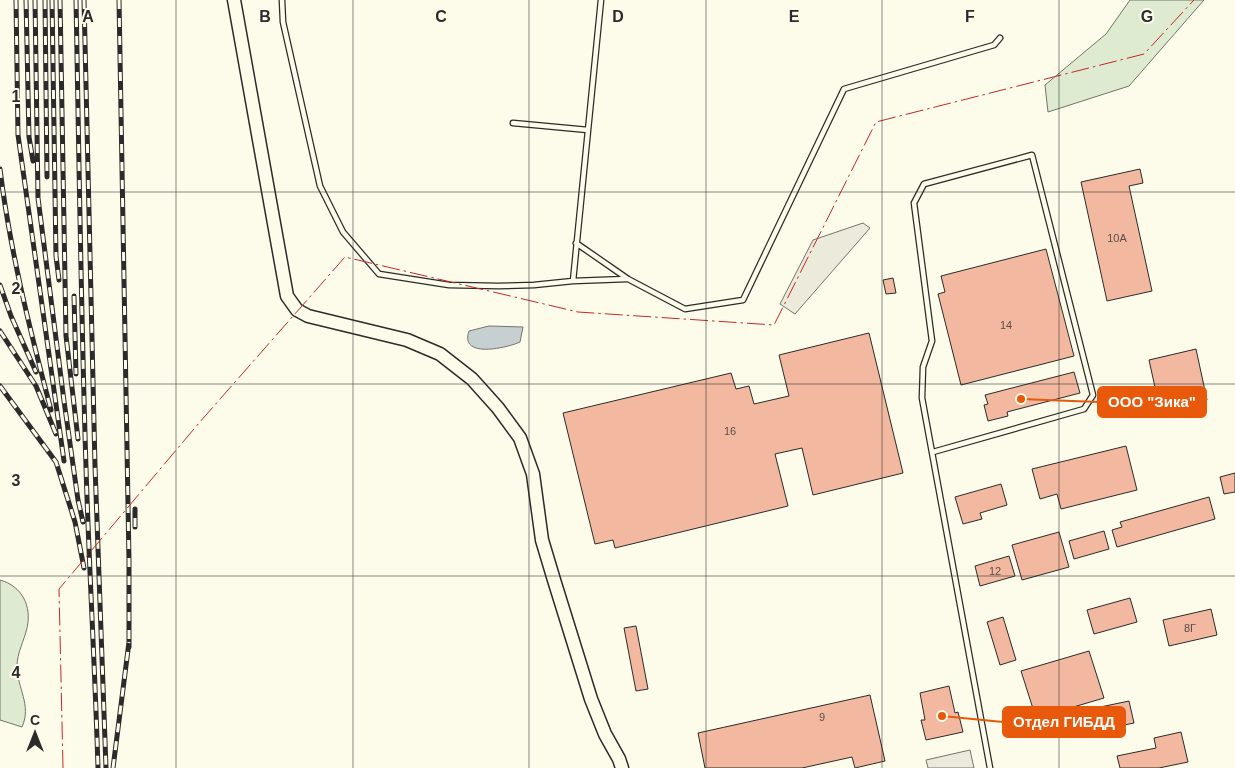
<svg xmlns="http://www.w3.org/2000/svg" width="1235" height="768" font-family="Helvetica,sans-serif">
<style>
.green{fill:#deebd1;stroke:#74746e}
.parking{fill:#eceadb;stroke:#74746e}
.water{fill:#c7d0d0;stroke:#74746e}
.building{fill:#f2b8a0;stroke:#2b2b2b}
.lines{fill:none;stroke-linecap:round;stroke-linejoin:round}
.lane-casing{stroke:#2b2b2b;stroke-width:7}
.secondary-casing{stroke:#2b2b2b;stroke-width:15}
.lane{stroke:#fdfbea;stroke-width:4.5}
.secondary{stroke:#fdfbea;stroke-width:12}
.rail-casing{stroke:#2b2b2b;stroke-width:5}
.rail{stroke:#fdfbea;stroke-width:3;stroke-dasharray:9;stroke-linecap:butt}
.power{stroke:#c62828;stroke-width:1;stroke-dasharray:18 4 2.5 4;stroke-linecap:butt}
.grid{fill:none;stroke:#2b2b2b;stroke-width:1;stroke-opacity:0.55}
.labels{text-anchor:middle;stroke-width:4;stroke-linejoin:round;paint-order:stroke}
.number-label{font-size:11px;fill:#5d4e48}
.grid-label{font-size:16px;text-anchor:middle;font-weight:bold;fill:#2b2b2b;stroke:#fdfbea;stroke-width:4;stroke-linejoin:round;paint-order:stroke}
.leader{fill:none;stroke:#e8590c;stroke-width:2}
.callout-dot{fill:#e8590c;stroke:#fdfbea;stroke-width:2}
.callout{fill:#e8590c;stroke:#e8590c;stroke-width:2}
.callout-label{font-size:15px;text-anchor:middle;font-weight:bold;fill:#fff}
</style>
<rect width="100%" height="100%" fill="#fdfbea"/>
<path class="green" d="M 1130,0 L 1204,0 L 1129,86 L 1048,112 L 1045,85 L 1106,34 Z
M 0,580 C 22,586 32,606 27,628 C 24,641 17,653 17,666 C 17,688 32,705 22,727 L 0,720 Z"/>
<path class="parking" d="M 863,223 L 870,228 L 795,314 L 780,304 L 813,240 Z
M 970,750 L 974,768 L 928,768 L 926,760 Z"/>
<path class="water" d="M 489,326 L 523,327 L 520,342 C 507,348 459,359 469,331 Z"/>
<path class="building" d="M 1140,169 L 1143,183 L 1129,186 L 1152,291 L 1107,301 L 1081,182 Z
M 1046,249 L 1074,356 L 961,385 L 938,294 L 945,292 L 941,276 Z
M 893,278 L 896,293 L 886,294 L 883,280 Z
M 869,333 L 903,473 L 813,495 L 802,448 L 775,454 L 788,506 L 615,548 L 613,540 L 595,544 L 563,413 L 731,373 L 736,389 L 749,386 L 754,404 L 789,396 L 779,355 Z
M 1196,349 L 1207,400 L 1160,410 L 1149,360 Z
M 1074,372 L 1080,393 L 1007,412 L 1008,416 L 988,421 L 984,405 L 988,404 L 985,395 Z
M 1126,446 L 1137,490 L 1061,509 L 1057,494 L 1040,499 L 1032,469 Z
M 1235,473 L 1235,492 L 1224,494 L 1220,477 Z
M 1001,484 L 1007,505 L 980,513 L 982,519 L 963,524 L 955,497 Z
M 1209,497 L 1215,519 L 1117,547 L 1112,530 L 1122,527 L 1120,522 Z
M 1104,531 L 1109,549 L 1074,559 L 1069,541 Z
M 1059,532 L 1069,567 L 1022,580 L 1012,545 Z
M 1009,556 L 1015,576 L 980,586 L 975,566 Z
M 1130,598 L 1137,622 L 1094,634 L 1087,610 Z
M 1211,609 L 1217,635 L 1169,646 L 1163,620 Z
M 1003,617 L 1016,660 L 1000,665 L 987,622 Z
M 636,626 L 648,689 L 636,691 L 624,628 Z
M 1089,651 L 1104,698 L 1036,718 L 1021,671 Z
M 949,686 L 955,713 L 958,712 L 963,732 L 926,740 L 921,720 L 925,720 L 920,693 Z
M 870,695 L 885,761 L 855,768 L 852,757 L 802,768 L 705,768 L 698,733 Z
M 1129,701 L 1134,723 L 1090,732 L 1086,710 Z
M 1046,720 L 1048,731 L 1019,737 L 1017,727 Z
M 1181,732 L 1188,762 L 1159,768 L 1120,768 L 1117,756 L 1156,748 L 1154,738 Z"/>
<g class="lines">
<defs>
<path id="lane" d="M 282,0 L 283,22 L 320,186 L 343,232 L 379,274 L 449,285 L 498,286 L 534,285 L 573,281 L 627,279
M 513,123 L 588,130
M 576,243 L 628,279 L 685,309 L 743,300 L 844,89 L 994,45 L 1000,38
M 573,281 L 601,0
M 933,452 L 1084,409 L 1093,395 L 1032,155 L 924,184 L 914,203 L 932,341 L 923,367 L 922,398 L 990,768"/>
<path id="secondary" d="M 234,0 L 287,296 L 297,310 L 308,316 L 407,340 L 440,354 L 472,379 L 498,408 L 520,438 L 533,474 L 542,540 L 554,580 L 591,699 L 605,734 L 619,759 L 622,768"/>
</defs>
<use href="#lane" class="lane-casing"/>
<use href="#secondary" class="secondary-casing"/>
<use href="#lane" class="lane"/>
<use href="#secondary" class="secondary"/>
<defs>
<path id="rail" d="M 16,0 L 18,135 L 64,461
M 26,0 L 29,137 L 33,161
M 35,0 L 38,198 L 64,401 L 78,500 L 83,522
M 45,0 L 47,177
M 52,0 L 56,256 L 59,280
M 60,0 L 66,336 L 78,439
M 76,0 C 79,156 81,311 86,467 C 89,567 95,668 98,768
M 84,0 L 95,466 L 106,768
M 119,0 L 129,561 L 129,647
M 0,169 C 10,251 30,330 51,410
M 0,285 L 11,316 L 36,372
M 74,296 L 76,374
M 0,331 L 36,386 L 56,434
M 0,386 L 56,462 L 75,522 L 84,568
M 135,527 L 135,509
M 113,768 L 129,642"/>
</defs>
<use href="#rail" class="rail-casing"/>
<use href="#rail" class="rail"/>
<path class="power" d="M 63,768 L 59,589 L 199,423 L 345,257 L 578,312 L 774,325 L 876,122 L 1144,54 L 1194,0"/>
</g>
<path class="grid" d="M 176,0 L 176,768M 353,0 L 353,768M 529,0 L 529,768M 706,0 L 706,768M 882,0 L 882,768M 1059,0 L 1059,768M 0,192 L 1235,192M 0,384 L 1235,384M 0,576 L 1235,576"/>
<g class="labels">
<g class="number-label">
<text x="1117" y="242">10А</text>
<text x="1006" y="329">14</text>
<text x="730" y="435">16</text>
<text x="995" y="575">12</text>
<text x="1190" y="632">8Г</text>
<text x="822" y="721">9</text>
</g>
</g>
<g class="grid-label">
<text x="88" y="22">A</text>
<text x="265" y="22">B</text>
<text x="441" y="22">C</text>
<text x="618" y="22">D</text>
<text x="794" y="22">E</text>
<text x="970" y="22">F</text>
<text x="1147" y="22">G</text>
<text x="16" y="102">1</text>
<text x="16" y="294">2</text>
<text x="16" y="486">3</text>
<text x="16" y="678">4</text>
</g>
<path class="leader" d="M1021 399L1098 402M942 716L1003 722"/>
<g class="callout-dot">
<circle cx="1021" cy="399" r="5"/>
<circle cx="942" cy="716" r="5"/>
</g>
<g class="callout">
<rect x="1098" y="387" width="108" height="30" rx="5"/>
<rect x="1003" y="707" width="122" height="30" rx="5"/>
</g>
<g class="callout-label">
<text x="1152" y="407">ООО "Зика"</text>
<text x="1064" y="727">Отдел ГИБДД</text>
</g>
<g transform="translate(35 733)" stroke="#fdfbea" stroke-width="4" paint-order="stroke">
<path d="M0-4L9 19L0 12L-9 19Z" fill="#2b2b2b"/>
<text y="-8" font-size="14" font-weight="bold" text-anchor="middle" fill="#2b2b2b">С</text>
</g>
</svg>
